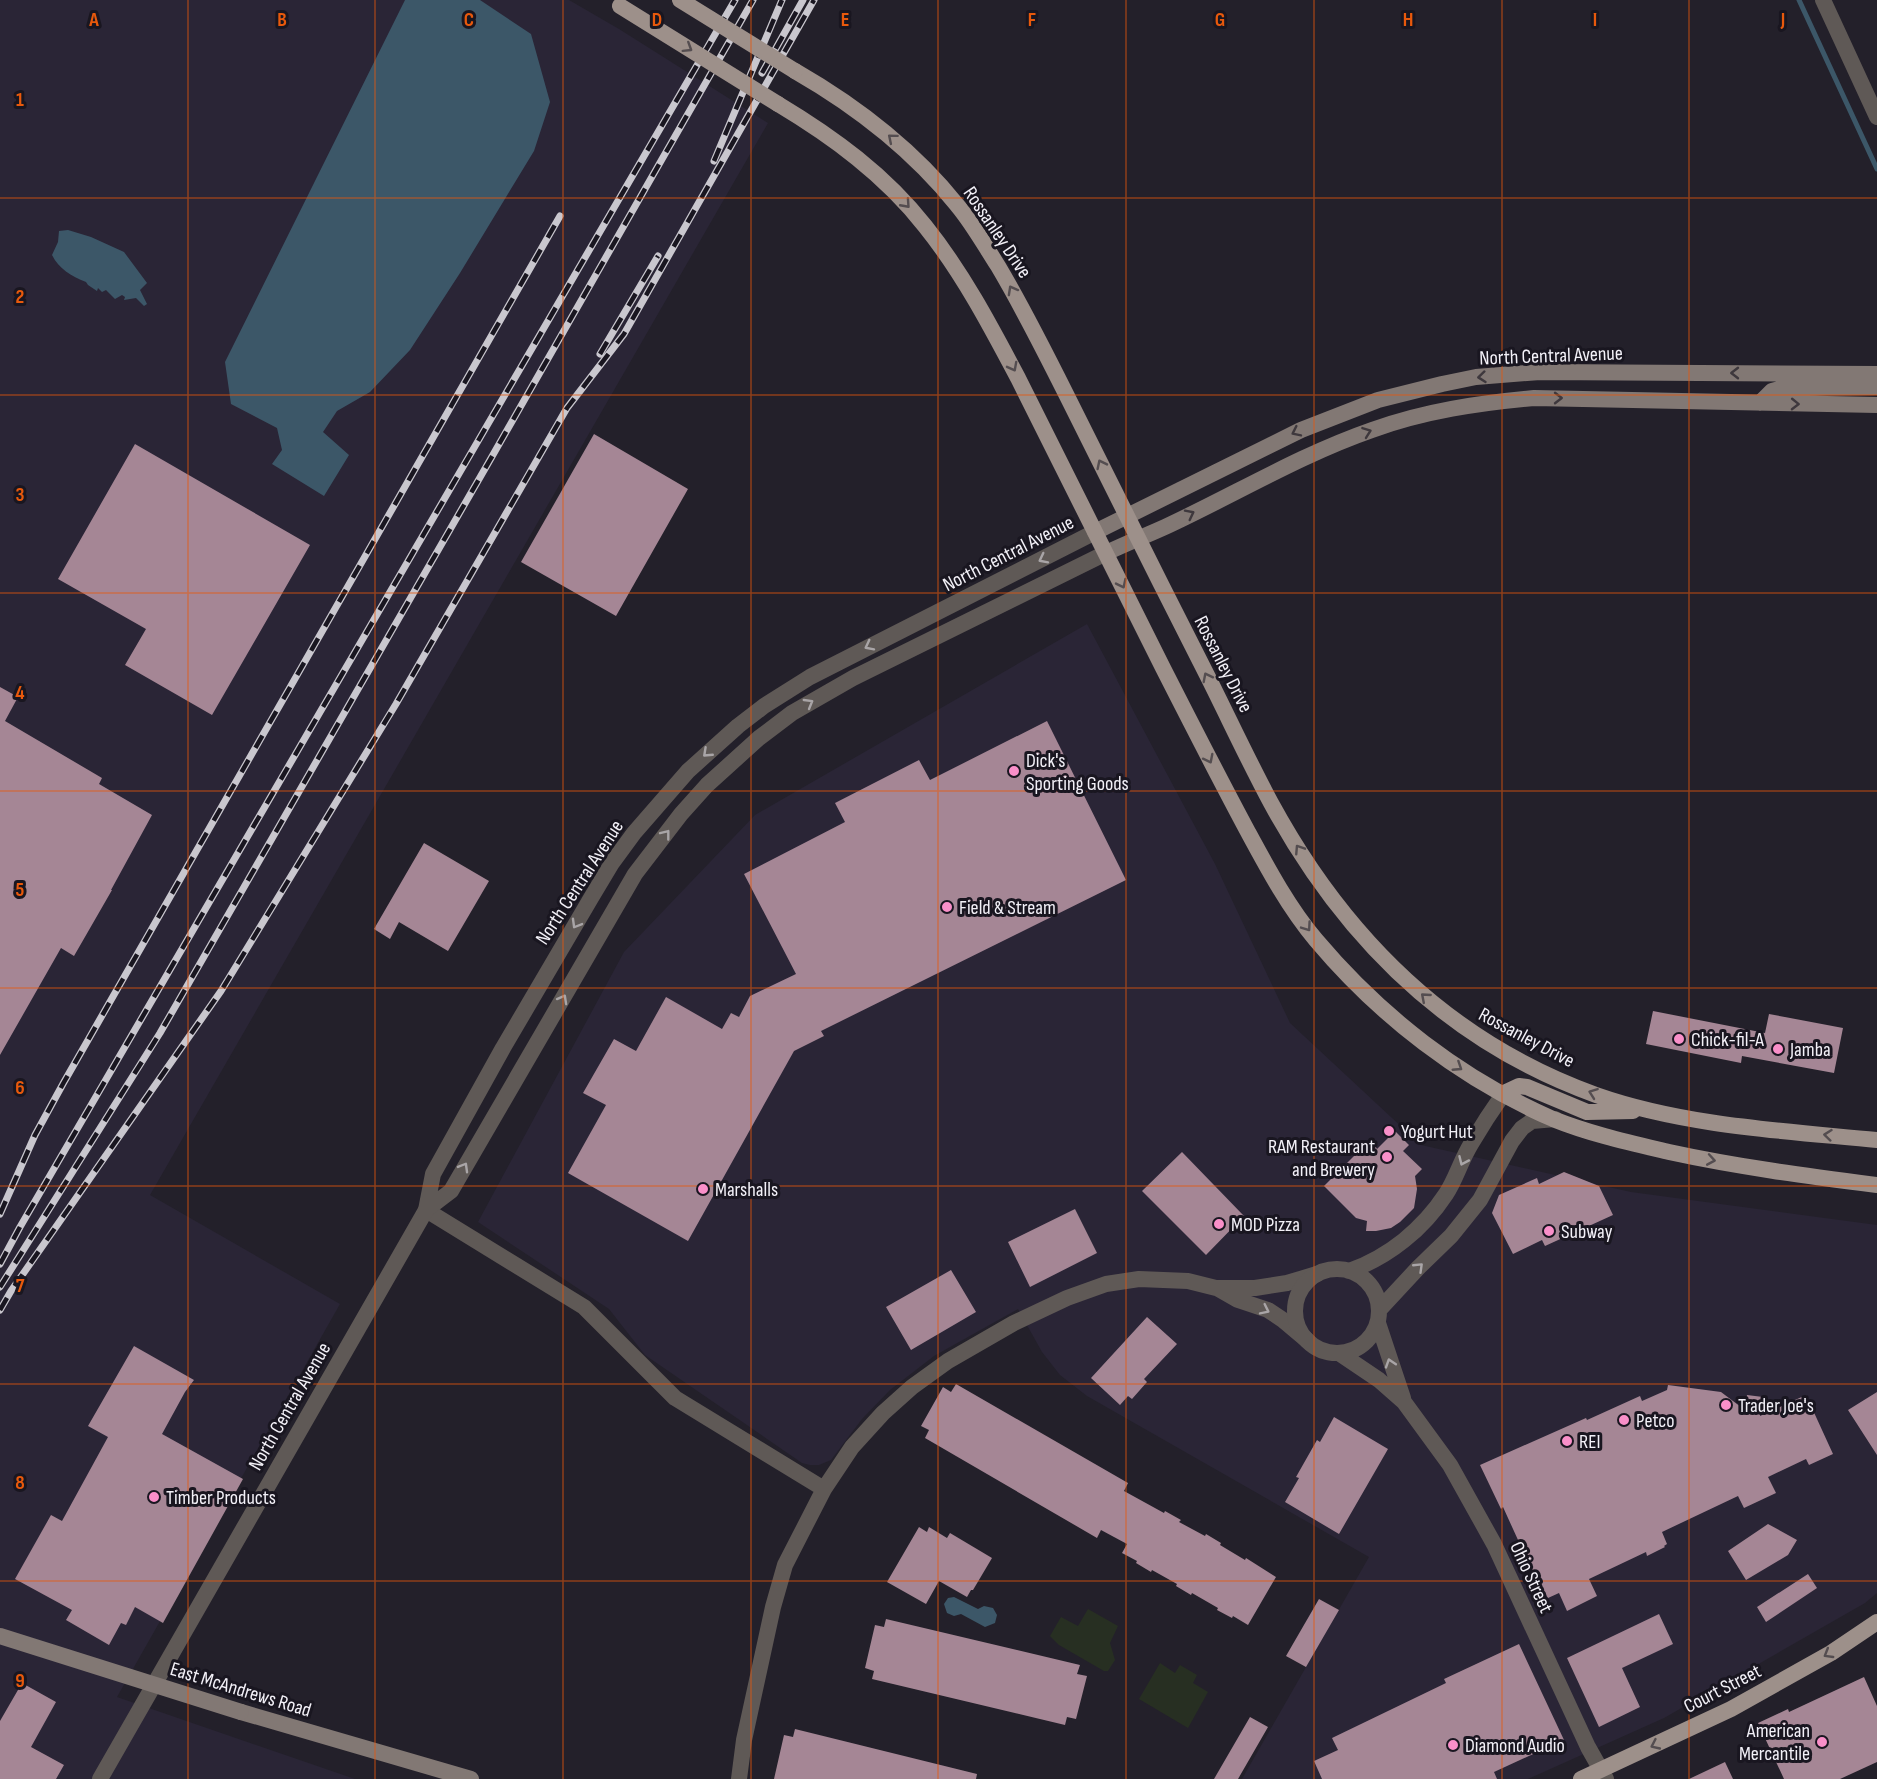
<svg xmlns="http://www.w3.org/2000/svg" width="1877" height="1779" font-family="'Sofia Sans Condensed',sans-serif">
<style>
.built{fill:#2a2536}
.green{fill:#272f22}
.water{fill:#3c5768}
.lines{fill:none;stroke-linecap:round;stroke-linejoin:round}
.stream{stroke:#3c5768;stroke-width:5}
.building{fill:#a58695}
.minor{stroke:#5f5956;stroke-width:16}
.tertiary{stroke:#5f5956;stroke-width:16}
.secondary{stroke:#827874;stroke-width:16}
.primary{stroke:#9d908a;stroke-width:16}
.rail-casing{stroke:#c9c7ce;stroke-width:7}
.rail{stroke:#191620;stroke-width:4.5;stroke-dasharray:14;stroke-linecap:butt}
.secondary-bridge{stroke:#827874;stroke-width:16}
.primary-bridge{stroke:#9d908a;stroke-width:16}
.oneway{stroke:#544d50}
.oneway2{stroke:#3e383d}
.oneway3{stroke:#a9a5a7}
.grid{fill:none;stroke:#e8590c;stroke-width:1.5;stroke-opacity:0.55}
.poi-dot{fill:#f98fc9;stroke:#191620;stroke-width:2}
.labels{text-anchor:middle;stroke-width:6;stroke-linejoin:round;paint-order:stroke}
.street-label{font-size:20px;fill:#f3f1f8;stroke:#191620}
.poi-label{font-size:20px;fill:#f3f1f8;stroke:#191620;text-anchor:start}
.grid-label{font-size:20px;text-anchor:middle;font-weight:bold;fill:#e8590c;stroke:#191620;stroke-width:6;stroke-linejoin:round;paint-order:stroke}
</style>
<rect width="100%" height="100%" fill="#23202a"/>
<path class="built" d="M 0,0 L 569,0 L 619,29 L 768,123 L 150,1195 L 340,1304 L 117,1697 L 355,1779 L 0,1779 Z
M 1087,624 L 1215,864 L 1290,1023 L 1421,1145 L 1631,1192 L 1877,1225 L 1877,1593 L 1865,1603 L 1664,1718 L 1528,1779 L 1242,1779 L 1369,1557 L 1087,1396 L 1060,1375 L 1042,1352 L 1018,1309 L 934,1356 L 890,1390 L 862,1419 L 831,1460 L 819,1465 L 810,1465 L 802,1463 L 645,1355 L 609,1309 L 478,1222 L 624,952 L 755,815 Z"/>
<path class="green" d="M 1088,1609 L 1118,1626 L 1110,1643 L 1115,1660 L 1108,1671 L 1104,1671 L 1059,1645 L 1050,1636 L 1061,1617 L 1078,1626 Z
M 1160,1663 L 1175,1673 L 1180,1665 L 1197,1675 L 1193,1683 L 1208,1692 L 1188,1728 L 1139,1699 Z"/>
<path class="water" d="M 405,0 L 480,0 L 531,34 L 550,102 L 534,151 L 460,273 L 410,350 L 370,392 L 337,411 L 323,432 L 349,455 L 324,496 L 272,464 L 282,450 L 277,428 L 231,404 L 225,362 Z
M 68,230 L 91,237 L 124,252 L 147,283 L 140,290 L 147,304 L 144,306 L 136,298 L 124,300 L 125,297 L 122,295 L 115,299 L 106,290 L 102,292 L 98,288 L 97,291 L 88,285 L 86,282 C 71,276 59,269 52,255 L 58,242 L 59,231 Z
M 954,1597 L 978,1609 L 984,1606 L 993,1608 L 997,1615 L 995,1623 L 985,1627 L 961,1614 L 954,1616 L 947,1613 L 944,1604 L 948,1598 Z"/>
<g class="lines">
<path class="stream" d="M 1799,0 L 1877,169"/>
</g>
<path class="building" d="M 594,434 L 688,489 L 616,616 L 521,562 Z
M 135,444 L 310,545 L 212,715 L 125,665 L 146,629 L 58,579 Z
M 0,687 L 18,697 L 5,721 L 102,778 L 99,784 L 152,815 L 111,890 L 112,890 L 74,956 L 61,948 L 0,1055 Z
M 1047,721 L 1126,880 L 821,1031 L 824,1036 L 794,1051 L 688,1241 L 568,1173 L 606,1105 L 583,1093 L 614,1039 L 636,1051 L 666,997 L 722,1029 L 731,1013 L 739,1017 L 750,996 L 796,974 L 744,874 L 845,822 L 835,803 L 919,760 L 930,780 Z
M 424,843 L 489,881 L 448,951 L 399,922 L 390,939 L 374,929 Z
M 1653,1011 L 1765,1033 L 1769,1014 L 1843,1028 L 1834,1073 L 1742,1056 L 1741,1063 L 1646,1044 Z
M 1395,1131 L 1409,1145 L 1403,1151 L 1422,1169 L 1415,1176 L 1417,1189 L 1414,1208 L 1400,1222 L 1391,1228 L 1376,1231 L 1366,1231 L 1367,1221 L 1356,1218 L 1324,1186 L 1361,1149 L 1366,1155 L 1375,1146 L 1377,1149 Z
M 1182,1152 L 1244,1216 L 1206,1255 L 1142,1191 Z
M 1564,1172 L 1599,1186 L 1613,1215 L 1545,1246 L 1542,1240 L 1513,1254 L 1492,1213 L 1499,1195 L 1537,1178 L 1539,1184 Z
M 1075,1209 L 1097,1253 L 1030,1287 L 1008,1242 Z
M 951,1270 L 976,1312 L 911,1350 L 886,1307 Z
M 1147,1317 L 1177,1344 L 1144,1379 L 1147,1382 L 1132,1399 L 1128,1396 L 1120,1405 L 1091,1378 Z
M 134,1346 L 194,1380 L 185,1392 L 162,1434 L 243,1479 L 163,1623 L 135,1607 L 126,1625 L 121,1623 L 109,1645 L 66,1620 L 72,1610 L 15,1579 L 51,1515 L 62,1521 L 108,1437 L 88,1426 Z
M 956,1384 L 1128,1483 L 1124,1491 L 1164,1513 L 1165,1511 L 1181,1520 L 1179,1522 L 1205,1536 L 1206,1534 L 1221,1543 L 1220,1545 L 1245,1560 L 1246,1558 L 1276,1577 L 1248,1625 L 1233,1616 L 1232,1618 L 1217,1610 L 1218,1608 L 1192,1593 L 1191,1595 L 1176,1586 L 1177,1584 L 1152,1570 L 1151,1572 L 1136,1563 L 1137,1561 L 1122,1553 L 1127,1544 L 1101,1530 L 1097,1538 L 925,1438 L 929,1430 L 921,1426 L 943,1387 L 951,1392 Z
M 1668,1385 L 1721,1392 L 1745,1410 L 1747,1395 L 1763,1397 L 1760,1416 L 1806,1395 L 1833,1454 L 1809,1465 L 1806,1459 L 1768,1477 L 1776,1493 L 1744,1508 L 1738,1496 L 1662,1532 L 1667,1544 L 1664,1546 L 1665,1547 L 1647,1556 L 1646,1552 L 1589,1579 L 1597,1596 L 1567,1611 L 1559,1593 L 1548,1598 L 1533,1573 L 1503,1507 L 1501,1509 L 1480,1465 L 1586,1418 L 1587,1420 L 1640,1396 L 1642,1401 L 1667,1390 Z
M 1877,1392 L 1877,1455 L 1848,1410 Z
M 1334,1417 L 1388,1449 L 1339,1534 L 1285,1502 L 1299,1478 L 1296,1477 L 1317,1440 L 1320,1442 Z
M 1768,1524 L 1797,1540 L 1788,1555 L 1746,1580 L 1728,1551 Z
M 919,1527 L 927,1532 L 929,1527 L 947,1538 L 950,1533 L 992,1558 L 973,1590 L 971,1590 L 967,1597 L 939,1581 L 926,1604 L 887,1582 Z
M 1808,1574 L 1817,1588 L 1766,1622 L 1757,1607 Z
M 1319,1599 L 1339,1610 L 1306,1667 L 1286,1656 Z
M 1659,1614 L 1673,1644 L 1622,1668 L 1640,1707 L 1599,1727 L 1567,1658 Z
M 886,1619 L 1080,1665 L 1077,1674 L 1087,1676 L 1076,1719 L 1067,1717 L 1065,1725 L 872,1679 L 874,1671 L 865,1668 L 875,1625 L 884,1627 Z
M 1519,1644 L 1564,1740 L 1494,1772 L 1497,1779 L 1322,1779 L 1314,1761 L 1338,1750 L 1332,1738 L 1446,1683 L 1444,1679 Z
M 1864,1677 L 1877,1706 L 1877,1762 L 1840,1779 L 1784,1779 L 1758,1723 L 1788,1709 L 1789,1712 Z
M 22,1683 L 56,1702 L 31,1747 L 64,1765 L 56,1779 L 0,1779 L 0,1721 Z
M 1250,1717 L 1268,1727 L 1238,1779 L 1214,1779 Z
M 795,1729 L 977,1774 L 976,1779 L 774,1779 L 784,1735 L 793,1737 Z
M 1725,1762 L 1733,1779 L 1689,1779 Z"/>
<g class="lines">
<path class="minor" d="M 1823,0 L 1877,117
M 426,1210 L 584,1307 L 675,1398 L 824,1489
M 1217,1288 L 1238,1300 L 1268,1310 L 1283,1320 L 1308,1341
M 739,1779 L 744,1740 L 773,1607 L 785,1565 L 824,1489 L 852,1447 L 883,1413 L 912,1387 L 948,1361 L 1014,1323 L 1067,1298 L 1106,1284 L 1139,1279 L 1188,1281 L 1216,1288 L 1255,1288 L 1287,1283 L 1317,1274"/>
<path class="tertiary" d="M 426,1210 L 451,1191 L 635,874 L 681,814 L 707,785 L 759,738 L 792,713 L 853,678 L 1106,553
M1295 1311a42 42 0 1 1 84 0a42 42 0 1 1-84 0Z
M 1349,1271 C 1389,1257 1423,1229 1446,1194 C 1456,1179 1461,1160 1471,1144 C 1481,1127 1492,1110 1504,1093
M 1379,1310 L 1418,1268 L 1451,1236 L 1480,1200 L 1512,1141 L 1522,1128 L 1532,1121 L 1555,1119
M 1378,1323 L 1403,1398
M 1339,1353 L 1379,1380 L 1404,1402 L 1450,1465 L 1494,1544 L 1588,1747 L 1606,1779
M 100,1779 L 426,1210 L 433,1174 L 503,1048 L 591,898 L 612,863 L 634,833 L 688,771 L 738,726 L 764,706 L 810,677 L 1095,532"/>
<path class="secondary" d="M 1760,403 L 1772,391 L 1783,388 L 1877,387
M 1095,532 L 1301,430 L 1378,400 L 1442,384 L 1476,377 L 1540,372 L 1877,374
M 1106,553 C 1125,544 1145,536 1165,527 C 1234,495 1300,455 1372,430 C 1424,411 1479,403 1534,398 L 1877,405
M 241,1712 L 471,1779"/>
<path class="primary" d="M 795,71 C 856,106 913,150 957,205 C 973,224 985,246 998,266 C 1023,308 1045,352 1067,396 C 1114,490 1161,585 1209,679 C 1230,721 1249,762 1271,803 C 1345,939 1449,1042 1596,1095 C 1684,1126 1785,1131 1877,1140
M 778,104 C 833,137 885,175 925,226 C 962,272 990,325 1018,378 C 1066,475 1115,571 1163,668 C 1191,723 1219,778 1248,832 C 1268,869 1289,908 1316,940 C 1380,1016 1461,1079 1553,1119 C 1590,1134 1631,1143 1669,1152 C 1738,1167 1807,1176 1877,1185
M 1504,1093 L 1519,1086 L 1527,1087 L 1587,1112 L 1633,1111
M 1581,1779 L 1731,1709 L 1831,1653 L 1877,1622"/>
<defs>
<path id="rail" d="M 762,73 L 803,0
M 714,161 L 782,0
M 600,354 L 658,256
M 0,1214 L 35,1135 L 64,1082 L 560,216
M 0,1264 L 20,1227 L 735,0
M 0,1287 L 160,1033 L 490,460 L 753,0
M 0,1310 L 11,1291 L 221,991 L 396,704 L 567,408 L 624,334 L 814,0"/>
</defs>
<use href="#rail" class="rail-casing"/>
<use href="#rail" class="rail"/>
<path class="secondary-bridge" d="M 0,1636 L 241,1712"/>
<path class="primary-bridge" d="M 680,0 L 795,71
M 620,6 L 778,104"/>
</g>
<defs><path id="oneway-chevron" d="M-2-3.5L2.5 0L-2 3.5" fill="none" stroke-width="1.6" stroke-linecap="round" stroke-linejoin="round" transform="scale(1.5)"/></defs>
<g class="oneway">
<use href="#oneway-chevron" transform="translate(688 48) rotate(32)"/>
<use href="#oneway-chevron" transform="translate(892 138) rotate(-140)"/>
<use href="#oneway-chevron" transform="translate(906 204) rotate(48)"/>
<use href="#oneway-chevron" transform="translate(1012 290) rotate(-119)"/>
<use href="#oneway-chevron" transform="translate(1013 367) rotate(62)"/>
<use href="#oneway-chevron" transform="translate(1101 464) rotate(-116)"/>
<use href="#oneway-chevron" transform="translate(1122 584) rotate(64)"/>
<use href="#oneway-chevron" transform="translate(1207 677) rotate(-117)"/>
<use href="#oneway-chevron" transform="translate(1209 759) rotate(63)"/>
<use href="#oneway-chevron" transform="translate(1299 849) rotate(-123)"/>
<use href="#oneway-chevron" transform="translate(1307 927) rotate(55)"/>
<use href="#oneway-chevron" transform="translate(1425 997) rotate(-139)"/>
<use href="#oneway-chevron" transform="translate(1458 1067) rotate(33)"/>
<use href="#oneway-chevron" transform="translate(1593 1093) rotate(-160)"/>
<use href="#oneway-chevron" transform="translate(1828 1135) rotate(-174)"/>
<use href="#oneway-chevron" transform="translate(1711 1160) rotate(10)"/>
<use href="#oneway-chevron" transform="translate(1828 1654) rotate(149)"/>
<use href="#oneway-chevron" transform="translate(1655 1745) rotate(155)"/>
</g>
<g class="oneway2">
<use href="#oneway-chevron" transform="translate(1735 373) rotate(-180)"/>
<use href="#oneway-chevron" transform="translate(1482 377) rotate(174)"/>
<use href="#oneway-chevron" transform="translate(1558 398)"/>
<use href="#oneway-chevron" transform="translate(1795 404) rotate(1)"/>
<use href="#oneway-chevron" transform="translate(1296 432) rotate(154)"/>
<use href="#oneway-chevron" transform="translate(1367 432) rotate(-20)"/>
<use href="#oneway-chevron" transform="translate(1190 514) rotate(-27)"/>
</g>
<g class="oneway3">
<use href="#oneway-chevron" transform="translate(1043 559) rotate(153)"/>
<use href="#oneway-chevron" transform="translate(869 646) rotate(153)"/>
<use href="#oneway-chevron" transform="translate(809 703) rotate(-30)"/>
<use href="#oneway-chevron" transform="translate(707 753) rotate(137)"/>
<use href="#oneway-chevron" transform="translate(666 834) rotate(-52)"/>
<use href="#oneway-chevron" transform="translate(576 924) rotate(120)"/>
<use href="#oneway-chevron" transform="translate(563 999) rotate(-61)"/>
<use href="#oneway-chevron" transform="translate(1463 1161) rotate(114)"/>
<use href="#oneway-chevron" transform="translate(464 1167) rotate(-60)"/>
<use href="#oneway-chevron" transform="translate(1419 1267) rotate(-44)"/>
<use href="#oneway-chevron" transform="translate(1265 1310) rotate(26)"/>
<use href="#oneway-chevron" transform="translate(1390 1363) rotate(-108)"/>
</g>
<path class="grid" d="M 188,0 L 188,1779M 375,0 L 375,1779M 563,0 L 563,1779M 751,0 L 751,1779M 938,0 L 938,1779M 1126,0 L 1126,1779M 1314,0 L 1314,1779M 1502,0 L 1502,1779M 1689,0 L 1689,1779M 0,198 L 1877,198M 0,395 L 1877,395M 0,593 L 1877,593M 0,791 L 1877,791M 0,988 L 1877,988M 0,1186 L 1877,1186M 0,1384 L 1877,1384M 0,1581 L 1877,1581"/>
<g class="poi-dot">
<circle cx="1014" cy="771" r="6"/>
<circle cx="947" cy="907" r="6"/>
<circle cx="1679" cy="1039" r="6"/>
<circle cx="1778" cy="1049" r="6"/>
<circle cx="1389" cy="1131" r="6"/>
<circle cx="1387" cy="1157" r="6"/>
<circle cx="703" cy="1189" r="6"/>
<circle cx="1219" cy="1224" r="6"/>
<circle cx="1549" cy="1231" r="6"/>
<circle cx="1726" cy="1405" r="6"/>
<circle cx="1624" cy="1420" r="6"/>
<circle cx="1567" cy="1441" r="6"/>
<circle cx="154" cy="1497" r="6"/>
<circle cx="1822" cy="1742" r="6"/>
<circle cx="1453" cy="1745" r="6"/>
</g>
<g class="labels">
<g class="street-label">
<text transform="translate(998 232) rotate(56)" y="7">Rossanley Drive</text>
<text transform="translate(1551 355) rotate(-2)" y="7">North Central Avenue</text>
<text transform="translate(1008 553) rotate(-27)" y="7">North Central Avenue</text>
<text transform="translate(1224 664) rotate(63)" y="7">Rossanley Drive</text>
<text transform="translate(579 882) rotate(-57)" y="7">North Central Avenue</text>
<text transform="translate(1527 1037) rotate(28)" y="7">Rossanley Drive</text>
<text transform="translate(289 1406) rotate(-60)" y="7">North Central Avenue</text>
<text transform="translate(1532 1577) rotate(65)" y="7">Ohio Street</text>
<text transform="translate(1722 1688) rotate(-27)" y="7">Court Street</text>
<text transform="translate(241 1689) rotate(17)" y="7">East McAndrews Road</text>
</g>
<g class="poi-label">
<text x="1026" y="767">Dick's<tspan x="1026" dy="23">Sporting Goods</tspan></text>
<text x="959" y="914">Field &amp; Stream</text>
<text x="1691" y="1046">Chick-fil-A</text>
<text x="1790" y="1056">Jamba</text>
<text x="1401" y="1138">Yogurt Hut</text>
<text x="1375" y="1153" text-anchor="end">RAM Restaurant<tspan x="1375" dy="23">and Brewery</tspan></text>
<text x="715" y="1196">Marshalls</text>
<text x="1231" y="1231">MOD Pizza</text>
<text x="1561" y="1238">Subway</text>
<text x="1738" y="1412">Trader Joe's</text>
<text x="1636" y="1427">Petco</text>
<text x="1579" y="1448">REI</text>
<text x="166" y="1504">Timber Products</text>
<text x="1810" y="1737" text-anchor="end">American<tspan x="1810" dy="23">Mercantile</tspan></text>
<text x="1465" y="1752">Diamond Audio</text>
</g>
</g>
<g class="grid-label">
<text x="94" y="26">A</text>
<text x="282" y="26">B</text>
<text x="469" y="26">C</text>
<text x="657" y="26">D</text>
<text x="845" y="26">E</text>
<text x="1032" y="26">F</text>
<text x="1220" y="26">G</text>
<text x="1408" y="26">H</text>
<text x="1595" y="26">I</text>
<text x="1783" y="26">J</text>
<text x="20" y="106">1</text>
<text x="20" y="303">2</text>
<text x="20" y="501">3</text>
<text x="20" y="699">4</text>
<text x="20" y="896">5</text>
<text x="20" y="1094">6</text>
<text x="20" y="1292">7</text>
<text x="20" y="1489">8</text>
<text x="20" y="1687">9</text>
</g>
</svg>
